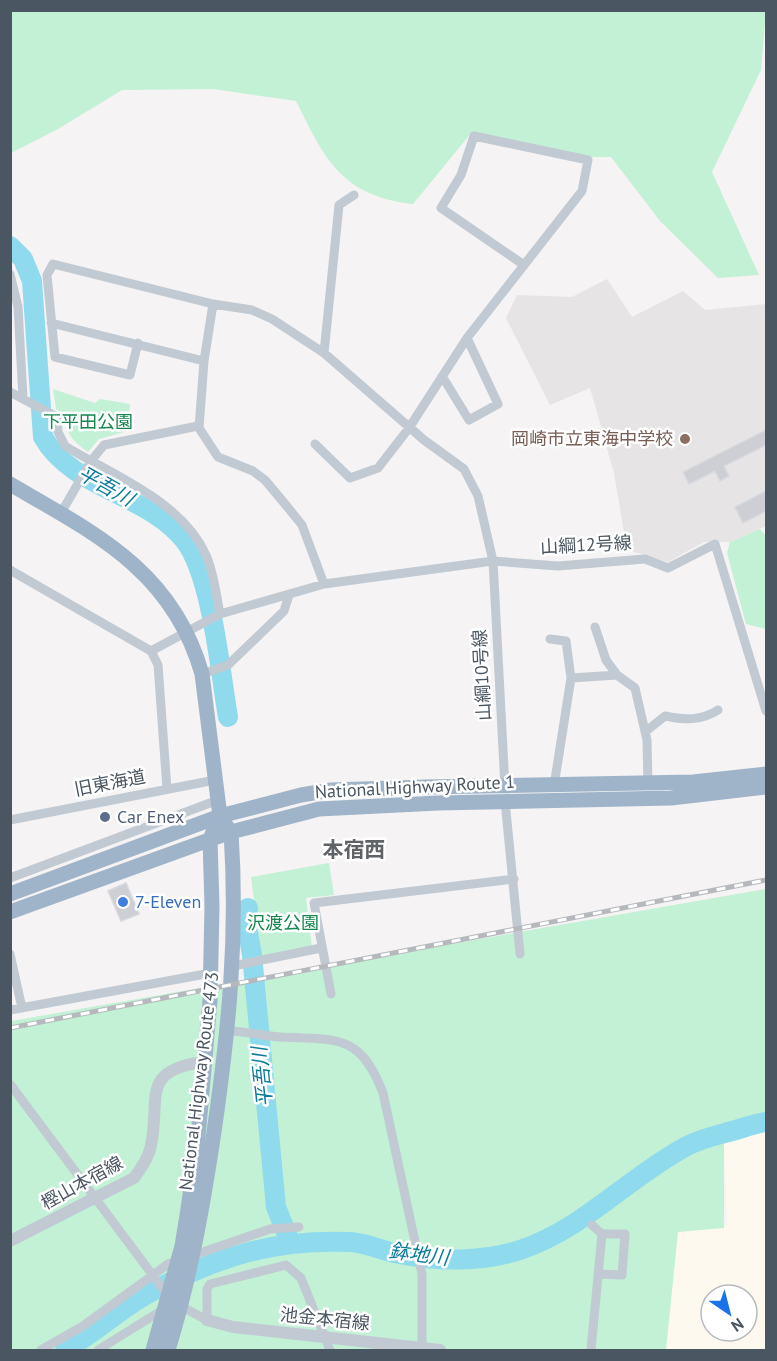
<svg xmlns="http://www.w3.org/2000/svg" width="777" height="1361" font-family="'PT Sans','Noto Sans JP',sans-serif">
<style>
.commercial{fill:#fdf9ef;fill-rule:evenodd}
.education{fill:#e6e4e5}
.green{fill:#c3f1d5}
.lines{fill:none;stroke-linecap:round;stroke-linejoin:round}
.river{stroke:#90daee;stroke-width:20}
.building{fill:#cdcfd5;stroke:#d7d9de;stroke-width:1.5}
.minor{stroke:#c1cad2;stroke-width:9}
.tertiary{stroke:#c1cad2;stroke-width:12}
.trunk{stroke:#9fb4c9;stroke-width:15}
.rail-casing{stroke:#b5b8bd;stroke-width:5}
.rail{stroke:#fff;stroke-width:3;stroke-dasharray:9;stroke-linecap:butt}
.education-dot{fill:#8d6e63;stroke:#fff;stroke-width:2}
.service-dot{fill:#5c6f8a;stroke:#fff;stroke-width:2}
.shop-dot{fill:#3f7fe0;stroke:#fff;stroke-width:2}
.labels{text-anchor:middle;stroke-width:5;stroke-linejoin:round;paint-order:stroke}
.park-label{font-size:18px;fill:#17864f;stroke:#fff}
.education-label{font-size:18px;fill:#785e54;stroke:#fff;text-anchor:end}
.street-label{font-size:18px;fill:#4a5661;stroke:#fff}
.service-label{font-size:18px;fill:#4e5e75;stroke:#fff;text-anchor:start}
.shop-label{font-size:18px;fill:#366cbe;stroke:#fff;text-anchor:start}
.water-label{font-size:20px;font-style:italic;fill:#0c7c9b;stroke:#fff}
.quarter-label{font-size:21px;font-weight:bold;fill:#5f6368;stroke:#fff}
</style>
<rect width="100%" height="100%" fill="#f5f3f3"/>
<path class="commercial" d="M 766,1131 L 766,1350 L 665,1350 L 678,1232 L 727,1226 L 724,1142 ZM 711,1295 L 747,1295 L 747,1331 L 711,1331 Z"/>
<path class="education" d="M 607,279 L 632,317 L 683,291 L 705,310 L 766,304 L 766,526 L 730,542 L 704,542 L 668,562 L 627,550 L 614,473 L 590,388 L 550,405 L 506,318 L 517,295 L 572,297 Z"/>
<path class="green" d="M 11,11 L 766,11 L 761,70 L 712,172 L 759,275 L 718,278 L 660,221 L 611,157 L 592,157 L 472,132 L 413,204 C 342,196 325,160 296,101 L 213,89 L 122,90 L 58,129 L 11,153 Z
M 53,389 L 95,403 L 100,399 L 130,404 L 128,431 L 99,439 L 88,452 C 74,442 65,435 67,416 L 56,409 Z
M 760,529 L 766,536 L 766,629 L 746,624 L 727,553 L 730,542 Z
M 329,863 L 334,895 L 306,898 L 312,948 L 261,957 L 251,877 Z
M 766,889 L 766,1131 L 724,1143 L 724,1228 L 678,1232 L 666,1350 L 11,1350 L 11,1021 Z"/>
<g class="lines">
<path class="river" d="M 10,246 L 23,259 L 32,281 L 43,437 C 72,489 149,494 185,541 C 212,577 220,671 228,717
M 248,908 L 247,927 L 252,955 L 276,1207 L 290,1242
M 65,1350 C 95,1333 121,1308 151,1292 C 219,1256 274,1239 350,1242 C 367,1243 383,1251 399,1254 C 438,1262 482,1262 520,1250 C 583,1229 628,1178 685,1147 C 701,1138 718,1135 736,1130 C 746,1127 756,1123 766,1122"/>
</g>
<path class="building" d="M 766,430 L 766,445 L 724,466 L 729,476 L 720,481 L 715,471 L 689,484 L 683,472 Z
M 766,491 L 766,511 L 743,523 L 735,507 Z
M 126,883 L 139,914 L 121,921 L 108,891 Z"/>
<g class="lines">
<path class="minor" d="M 10,274 L 18,307 L 23,398
M 213,304 L 204,361 L 199,428 L 218,457 L 253,471 L 265,480 L 285,504 L 302,525 L 324,584
M 51,323 L 204,361
M 138,343 L 130,375 L 55,357 L 47,275 L 53,264 L 213,304 L 252,310 L 272,319 L 324,353 L 424,440 L 464,469 L 478,496 L 493,561 L 505,787
M 324,353 L 339,205 L 354,195
M 442,376 L 469,420 L 498,404 L 467,338
M 10,392 L 57,417 L 58,432 L 65,446 C 112,475 182,501 206,555 C 214,573 216,594 220,614
M 315,444 L 350,478 L 378,468 L 409,428 L 467,338 L 582,191 L 588,160 L 474,136 L 461,175 L 441,208 L 524,265
M 61,513 L 91,461 L 104,445 L 198,426
M 10,570 L 151,651 L 158,665 L 167,789
M 595,627 L 606,660 L 617,675
M 550,639 L 566,641 L 571,678 L 554,786
M 151,651 L 220,614 L 324,584 L 493,561 L 558,566 L 645,559 L 668,568 L 715,544 L 766,711
M 202,674 L 228,665 L 284,611 L 289,595
M 571,678 L 617,675 L 635,688 L 647,740 L 648,784
M 645,732 L 665,716 C 685,720 701,721 718,710
M 505,801 L 520,954
M 10,820 L 215,780
M 10,878 L 218,800
M 10,954 L 22,1008
M 233,966 L 321,948
M 331,994 L 314,903 L 514,879
M 10,1010 L 211,973
M 228,1031 C 246,1031 262,1036 280,1037 C 337,1040 360,1033 383,1093 L 422,1274 L 422,1348
M 10,1084 L 166,1293 L 186,1309 L 207,1320 L 207,1289 L 210,1284 L 286,1265 L 301,1278 L 330,1350
M 598,1274 L 622,1275 L 625,1234 L 602,1234
M 41,1350 L 83,1326 L 168,1264 L 270,1229 L 299,1227
M 98,1350 L 164,1309
M 591,1350 L 602,1234 L 592,1225"/>
<path class="tertiary" d="M 10,1241 L 134,1178 C 141,1168 149,1157 151,1145 C 161,1099 139,1070 204,1062
M 207,1320 L 233,1327 L 440,1350"/>
<path class="trunk" d="M 10,484 C 96,534 173,571 202,674 L 220,816 L 210,839 L 212,906 L 210,1001 L 198,1137 L 188,1209 L 182,1246 L 153,1350
M 10,894 L 220,816 L 301,795 L 331,790 L 425,787 L 693,782 L 766,774
M 10,912 L 231,832 L 319,809 L 438,803 L 671,798 L 766,787
M 168,1350 C 190,1279 203,1206 214,1132 C 229,1028 238,937 231,832 L 225,824"/>
<defs>
<path id="rail" d="M 10,1028 L 766,880"/>
</defs>
<use href="#rail" class="rail-casing"/>
<use href="#rail" class="rail"/>
</g>
<circle class="education-dot" cx="685" cy="439" r="6"/>
<circle class="service-dot" cx="105" cy="817" r="6"/>
<circle class="shop-dot" cx="123" cy="902" r="6"/>
<g class="labels">
<g class="park-label">
<text x="88" y="428">下平田公園</text>
<text x="283" y="929">沢渡公園</text>
</g>
<g class="education-label">
<text x="673" y="445">岡崎市立東海中学校</text>
</g>
<g class="street-label">
<text transform="translate(586 545) rotate(-3)" y="6">山綱12号線</text>
<text transform="translate(482 675) rotate(-93)" y="6">山綱10号線</text>
<text transform="translate(110 783) rotate(-11)" y="6">旧東海道</text>
<text transform="translate(415 787) rotate(-3)" y="6">National Highway Route 1</text>
<text transform="translate(199 1081) rotate(-83)" y="6">National Highway Route 473</text>
<text transform="translate(82 1183) rotate(-29)" y="6">樫山本宿線</text>
<text transform="translate(325 1319) rotate(6)" y="6">池金本宿線</text>
</g>
<g class="service-label">
<text x="117" y="823">Car Enex</text>
</g>
<g class="shop-label">
<text x="135" y="908">7-Eleven</text>
</g>
<g class="water-label">
<text transform="translate(106 486) rotate(29)" y="7">平吾川</text>
<text transform="translate(262 1077) rotate(-96)" y="7">平吾川</text>
<text transform="translate(419 1254) rotate(7)" y="7">鉢地川</text>
</g>
<g class="quarter-label">
<text x="354" y="857">本宿西</text>
</g>
</g>
<rect width="777" height="1361" fill="none" stroke="#4a5661" stroke-width="24"/>
<g transform="translate(729 1313) rotate(145)"><circle r="28" fill="#ffffff" stroke="#b7bbc0" stroke-width="1.5"/>
<path d="M0-4.5L10 22L0 15L-10 22Z" fill="#1a73e8"/>
<text y="-9" font-size="16" font-weight="bold" text-anchor="middle" fill="#4a5661">N</text>
</g>
</svg>
